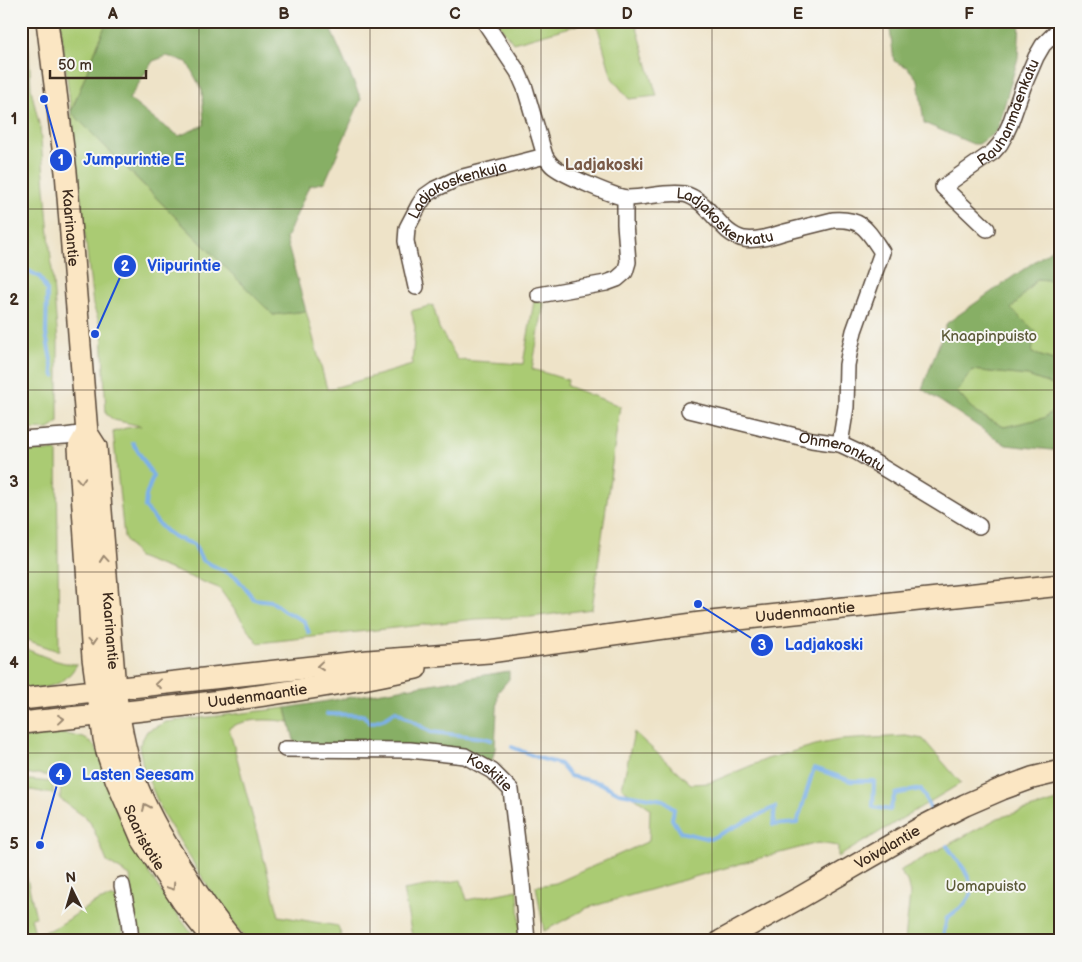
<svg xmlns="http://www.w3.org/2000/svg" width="1082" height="962" font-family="'Balsamiq Sans',sans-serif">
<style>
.green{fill:#aacb73;stroke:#727a48}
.forest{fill:#87af65;stroke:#616c42;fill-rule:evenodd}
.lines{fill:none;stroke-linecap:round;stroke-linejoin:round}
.stream{stroke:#7bb0e9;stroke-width:4}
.street-casing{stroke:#564638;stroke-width:18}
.secondary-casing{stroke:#564638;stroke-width:24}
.street{stroke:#fff;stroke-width:15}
.secondary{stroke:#fbe6c3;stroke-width:21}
.oneway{stroke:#9b8870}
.grid{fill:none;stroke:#3b2a1e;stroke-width:1;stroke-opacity:0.55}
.labels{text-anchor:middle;stroke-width:4;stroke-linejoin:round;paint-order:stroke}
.street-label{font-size:15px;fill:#3b2a1e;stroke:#f6f6f2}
.park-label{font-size:15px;fill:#5c5a38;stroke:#f6f6f2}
.neighbourhood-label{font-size:16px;font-weight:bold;fill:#795a47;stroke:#f6f6f2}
.leader{fill:none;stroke:#1d4ed8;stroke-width:2}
.callout-dot{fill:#1d4ed8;stroke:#f6f6f2;stroke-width:2}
.mark-label{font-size:15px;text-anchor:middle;font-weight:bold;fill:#fff}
.callout-label{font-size:16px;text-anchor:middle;font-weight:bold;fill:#1d4ed8;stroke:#f6f6f2;stroke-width:4;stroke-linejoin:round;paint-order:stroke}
.neatline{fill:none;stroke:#3b2a1e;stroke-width:2}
.grid-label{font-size:16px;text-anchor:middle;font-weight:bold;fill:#3b2a1e}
</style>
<rect width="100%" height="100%" fill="#f6f6f2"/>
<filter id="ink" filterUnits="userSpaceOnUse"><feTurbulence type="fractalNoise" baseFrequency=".02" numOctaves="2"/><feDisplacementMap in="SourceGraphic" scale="10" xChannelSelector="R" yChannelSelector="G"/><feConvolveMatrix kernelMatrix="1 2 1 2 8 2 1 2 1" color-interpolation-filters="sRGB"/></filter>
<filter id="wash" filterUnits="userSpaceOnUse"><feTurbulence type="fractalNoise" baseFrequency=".0096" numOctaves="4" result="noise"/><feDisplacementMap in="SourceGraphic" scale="20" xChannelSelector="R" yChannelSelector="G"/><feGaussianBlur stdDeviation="1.12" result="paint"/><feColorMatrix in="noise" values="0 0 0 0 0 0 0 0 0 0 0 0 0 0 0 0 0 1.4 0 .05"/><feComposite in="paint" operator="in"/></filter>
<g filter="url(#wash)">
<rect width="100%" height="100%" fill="#eee3c8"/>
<path class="green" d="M 21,21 L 26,21 L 28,33 L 31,89 L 40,128 L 58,342 L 58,423 L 49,429 L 21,430 Z
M 60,21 L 107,21 L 71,112 L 273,315 L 306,311 L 327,389 L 337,387 L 412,365 L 415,327 L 411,311 L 433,305 L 439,328 L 458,360 L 523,364 L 534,301 L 544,303 L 532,369 L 568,380 L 567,386 L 620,406 L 592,609 L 531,617 L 476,619 L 258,643 L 219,588 L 138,557 L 124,537 L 113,432 L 126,428 L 141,426 L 114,420 L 106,414 L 102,330 L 93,305 L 71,112 Z
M 496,21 L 592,21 L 513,43 Z
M 596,21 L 635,21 L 657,96 L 629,99 L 612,78 Z
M 1037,279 L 1061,281 L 1061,358 L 1056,361 L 1032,353 L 1011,309 Z
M 971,370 L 1028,376 L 1061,388 L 1061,404 L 1044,418 L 1004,427 L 976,413 L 957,392 Z
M 21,451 L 57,451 L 59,650 L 55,650 L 21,638 Z
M 21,647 C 37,653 60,665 77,664 C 63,689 46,687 21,690 Z
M 286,708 L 289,722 C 271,719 245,718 229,728 L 279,916 L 338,926 L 343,941 L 247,941 L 213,895 L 163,814 L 143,767 L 139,746 L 147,731 L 166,722 Z
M 634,732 L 691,784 L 709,783 L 767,759 L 819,744 L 840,740 L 906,736 L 923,739 L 961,783 L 838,857 L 838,846 L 818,843 L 753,860 L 587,908 L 544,931 L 536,886 L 556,883 L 649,841 L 650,808 L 622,788 Z
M 57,734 L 67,734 L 84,738 L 92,743 L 100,754 L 139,852 L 149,873 L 167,900 L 197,941 L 138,941 L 130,876 L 107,862 L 98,839 L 89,820 L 60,799 L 61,786 L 56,777 L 38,774 L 21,775 L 21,738 Z
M 30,780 L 51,782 L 53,788 L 53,794 L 31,790 L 21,792 L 21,781 Z
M 1061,800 L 1061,941 L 905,941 L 910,894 L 907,881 L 899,871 L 998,818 Z
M 21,853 L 36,917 L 31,918 L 35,933 C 41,932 48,931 54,928 C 73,919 97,894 119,898 L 124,941 L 21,941 Z
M 461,880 L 467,900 L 518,890 L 521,941 L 413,941 L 403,890 Z"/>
<path class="forest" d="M 107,21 L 327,21 L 361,99 L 325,182 L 309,186 L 286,239 L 306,311 L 273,315 L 71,112 ZM 167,56 L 187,62 L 202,90 L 204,125 L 179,136 L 155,120 L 129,99 L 153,61 Z
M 889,21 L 1020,21 L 1018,58 L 997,131 L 979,144 L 973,144 L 924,123 L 918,80 L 907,67 L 894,61 Z
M 1061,243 L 1061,281 L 1037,279 L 1011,309 L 1035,331 L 1032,353 L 1056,361 L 1061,358 L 1061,388 L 1028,376 L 972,370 L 957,392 L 976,413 L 1004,427 L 1044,418 L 1061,404 L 1061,451 L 1006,445 L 922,389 L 947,323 Z
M 509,671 L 509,679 L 498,692 L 495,749 L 491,765 L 295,744 L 286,708 Z"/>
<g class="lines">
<path class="stream" d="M 21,267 L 40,277 L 47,291 L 46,334 L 54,376
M 133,443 L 153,476 L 146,496 L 145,507 C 161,528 167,537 194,544 L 202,560 L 236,577 L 254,599 L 271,601 L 284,611 L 304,621 L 309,633
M 327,714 L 363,715 L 370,723 L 385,718 L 396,711 L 431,732 L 484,738 L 491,740
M 512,747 L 539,758 L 560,764 L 570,776 L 600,783 L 619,793 L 664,800 L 674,809 L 672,819 L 680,832 L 710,839 L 775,807 L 773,825 L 797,823 L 814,768 L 851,781 L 874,781 L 873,807 L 890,810 L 895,794 L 921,789 L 931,810
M 942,941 L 947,918 L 964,905 L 971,894 L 971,883 L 964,869 L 947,846"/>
</g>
</g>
<g filter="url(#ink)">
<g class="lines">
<defs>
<g id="street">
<path id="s1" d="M 484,21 L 518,72 L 525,88 L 545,156 C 548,161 550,164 554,167 C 564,175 617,198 628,198 C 646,198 666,191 684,194 C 710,200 719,234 744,239 C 757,241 772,236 785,232 C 801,228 817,224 833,220 C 863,218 867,230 882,252 L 854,331 L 850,349 L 847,365 L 846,407 L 840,444"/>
<path id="s2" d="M 987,229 L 943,187 L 993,152 L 1000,144 L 1005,135 L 1010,124 L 1023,87 L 1036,57 L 1043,45 L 1061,27"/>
<path id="s3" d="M 416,287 L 408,251 L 406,241 L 407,228 L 419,205 L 425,196 L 435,189 L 459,178 L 545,156"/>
<path d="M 539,295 L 606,283 L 617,279 L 625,272 L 628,262 L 625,224 L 625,198"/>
<path id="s4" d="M 689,410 L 812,440 L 840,444 L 857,452 L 979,526"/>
<path d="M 21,439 L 65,436 L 87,433"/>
<path id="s5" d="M 285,749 L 410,750 L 465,756 L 492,771 L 511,790 L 522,884 L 527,941"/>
<path d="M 122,885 L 129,920 L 131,941"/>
</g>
<g id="secondary">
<path id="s6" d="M 47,21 L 66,172 L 87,433 L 96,447 L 115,689 C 119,719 124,750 134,778 C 146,811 163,840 182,869 C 197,894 214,918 233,941"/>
<path id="s7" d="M 87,433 L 79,447 L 93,658 L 104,738 L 107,752 L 116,779 L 142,839 L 183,902 L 214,941"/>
<path id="s8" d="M 21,699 L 368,661 L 489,652 L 701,623 L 1061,585"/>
<path id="s9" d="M 21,723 C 153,709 286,697 416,668"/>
<path id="s10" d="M 721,941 L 801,897 L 924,826 L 965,805 L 1002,789 L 1032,778 L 1061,771"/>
</g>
</defs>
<use href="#street" class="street-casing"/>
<use href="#secondary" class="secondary-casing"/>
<use href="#street" class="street"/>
<use href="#secondary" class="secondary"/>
</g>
<defs><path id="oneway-chevron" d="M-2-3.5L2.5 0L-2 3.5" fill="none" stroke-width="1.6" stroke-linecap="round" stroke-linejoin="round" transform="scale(1.25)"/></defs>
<g class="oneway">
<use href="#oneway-chevron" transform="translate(81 480) rotate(86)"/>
<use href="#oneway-chevron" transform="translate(104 559) rotate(-95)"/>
<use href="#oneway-chevron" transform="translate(92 642) rotate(86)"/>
<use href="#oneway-chevron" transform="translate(320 666) rotate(174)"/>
<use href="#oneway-chevron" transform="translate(158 684) rotate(174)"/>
<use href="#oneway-chevron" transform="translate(61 719) rotate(-6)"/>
<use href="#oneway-chevron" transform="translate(146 807) rotate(-114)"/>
<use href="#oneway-chevron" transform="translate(172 887) rotate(56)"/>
</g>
</g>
<path class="grid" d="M 199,21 L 199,941M 370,21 L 370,941M 541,21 L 541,941M 712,21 L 712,941M 883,21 L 883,941M 21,209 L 1061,209M 21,390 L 1061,390M 21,572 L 1061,572M 21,753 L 1061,753"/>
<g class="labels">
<g class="street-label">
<text dy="5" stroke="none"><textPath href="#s2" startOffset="164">Rauhanmäenkatu</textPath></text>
<text dy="5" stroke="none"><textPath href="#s3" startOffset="128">Ladjakoskenkuja</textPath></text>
<text dy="5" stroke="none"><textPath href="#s1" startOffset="350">Ladjakoskenkatu</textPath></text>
<text dy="5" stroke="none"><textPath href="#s6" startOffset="208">Kaarinantie</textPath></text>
<text dy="5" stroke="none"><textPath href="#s4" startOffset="159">Ohmeronkatu</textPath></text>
<text dy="5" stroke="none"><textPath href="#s8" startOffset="789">Uudenmaantie</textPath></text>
<text dy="5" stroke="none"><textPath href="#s6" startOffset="615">Kaarinantie</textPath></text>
<text dy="5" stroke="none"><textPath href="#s9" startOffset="238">Uudenmaantie</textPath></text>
<text dy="5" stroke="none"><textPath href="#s5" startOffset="210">Koskitie</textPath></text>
<text dy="5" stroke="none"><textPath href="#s7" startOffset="416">Saaristotie</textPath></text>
<text dy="5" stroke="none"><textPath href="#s10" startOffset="191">Voivalantie</textPath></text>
</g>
<g class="park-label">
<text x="989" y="341">Knaapinpuisto</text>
<text x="986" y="891">Uomapuisto</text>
</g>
<g class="neighbourhood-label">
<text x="604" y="170">Ladjakoski</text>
</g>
</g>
<path class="leader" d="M44 99L61 160M95 334L125 266M698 604L762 645M40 845L60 774"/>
<g class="callout-dot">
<circle cx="44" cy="99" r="5"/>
<circle cx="95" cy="334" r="5"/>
<circle cx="698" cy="604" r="5"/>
<circle cx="40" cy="845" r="5"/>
<circle cx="61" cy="160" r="12"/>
<circle cx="125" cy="266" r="12"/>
<circle cx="762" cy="645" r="12"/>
<circle cx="60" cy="774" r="12"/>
</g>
<g class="mark-label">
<text x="61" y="165">1</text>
<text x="125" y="271">2</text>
<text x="762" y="650">3</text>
<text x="60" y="780">4</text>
</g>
<g class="callout-label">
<text x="134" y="165">Jumpurintie E</text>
<text x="184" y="271">Viipurintie</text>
<text x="824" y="650">Ladjakoski</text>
<text x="138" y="780">Lasten Seesam</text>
</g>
<rect width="1082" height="962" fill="none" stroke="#f6f6f2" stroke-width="55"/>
<g transform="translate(72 890) rotate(355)" stroke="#f6f6f2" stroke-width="4" paint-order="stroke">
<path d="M0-4L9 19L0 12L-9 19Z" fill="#3b2a1e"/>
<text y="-8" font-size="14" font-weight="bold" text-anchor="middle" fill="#3b2a1e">N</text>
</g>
<path d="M50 70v8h96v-8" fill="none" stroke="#3b2a1e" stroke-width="2.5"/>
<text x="58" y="70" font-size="15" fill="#3b2a1e" stroke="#f6f6f2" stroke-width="4" paint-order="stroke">50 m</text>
<rect x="28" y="28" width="1026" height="906" class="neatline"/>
<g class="grid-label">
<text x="113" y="19">A</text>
<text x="284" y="19">B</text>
<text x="455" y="19">C</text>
<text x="627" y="19">D</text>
<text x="798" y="19">E</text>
<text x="969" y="19">F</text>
<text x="14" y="124">1</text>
<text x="14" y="305">2</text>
<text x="14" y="487">3</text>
<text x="14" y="668">4</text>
<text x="14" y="849">5</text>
</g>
</svg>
